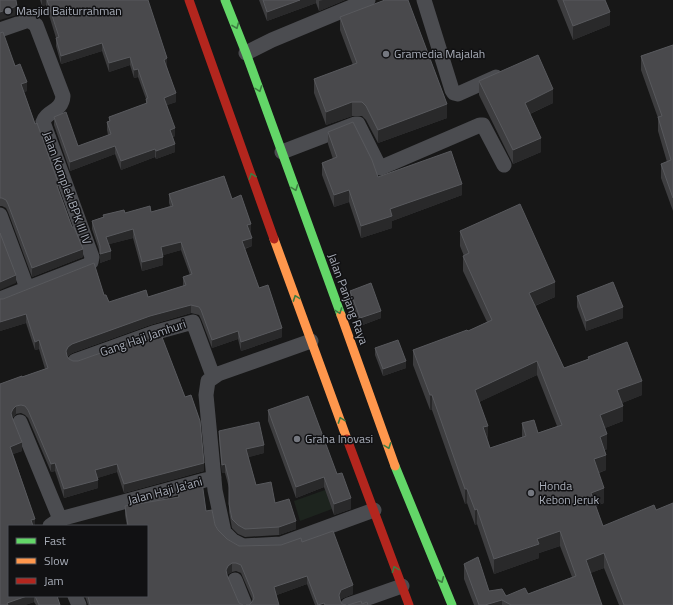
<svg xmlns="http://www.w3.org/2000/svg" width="673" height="605" font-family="'Titillium Web',sans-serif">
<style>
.green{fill:#1d241e}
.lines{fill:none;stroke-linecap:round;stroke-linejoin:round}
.street{stroke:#4b4c50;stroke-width:15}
.fast{stroke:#63d668;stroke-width:9}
.slow{stroke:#ff974d;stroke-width:9}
.jam{stroke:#b3261e;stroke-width:9}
.wall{fill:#3d3d3f;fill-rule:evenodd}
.shaded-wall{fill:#29292a}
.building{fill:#49494c;stroke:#58595d;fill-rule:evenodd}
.oneway{stroke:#3e7d42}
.poi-dot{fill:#757880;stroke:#111113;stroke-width:1.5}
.labels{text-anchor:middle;stroke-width:3;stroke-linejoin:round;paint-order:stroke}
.poi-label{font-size:12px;fill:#a8adb8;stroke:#111113;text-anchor:start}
.street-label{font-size:12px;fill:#a8adb8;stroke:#111113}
</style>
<rect width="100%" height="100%" fill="#171717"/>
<path class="green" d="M 325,490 L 332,509 L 300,521 L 294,501 Z"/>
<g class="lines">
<path class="street" d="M 424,0 L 452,90 L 454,93 L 458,94 L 496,77
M 0,30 L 26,21 L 30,21 L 36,25 L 63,96 C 62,112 46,111 43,122 L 92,257 L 91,262 L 88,265 L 0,299
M 246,53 L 272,40 L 368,0
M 282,152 L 355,124 L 358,124 L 380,168 L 480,125 L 483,125 L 504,165
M 0,215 L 27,288
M 311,341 L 218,374 L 208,381 L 206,395 L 215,490 L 224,532 L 233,541 L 243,546 L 281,544 L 374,510
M 75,361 L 153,333 L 193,322 L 213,376
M 20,422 L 60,519
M 50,526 L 60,519 L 205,480 L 214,478
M 235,580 L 245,605
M 75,596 L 79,605
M 348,605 L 402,586"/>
<path class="fast" d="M 225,0 L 246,53 L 341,315
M 395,466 L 452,605"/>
<path class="slow" d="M 274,239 L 347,439
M 341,315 L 395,466"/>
<path class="jam" d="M 189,0 L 274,239
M 347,439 L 409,605"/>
</g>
<path class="wall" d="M 40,0 L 148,0 L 167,67 L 176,102 L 167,105 L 175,136 L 173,137 L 175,152 L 156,159 L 155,157 L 121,170 L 115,154 L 70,171 L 54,125 L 54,117 L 78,146 L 108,135 L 107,130 L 107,122 L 109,121 L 109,117 L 146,104 L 146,99 L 138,77 L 134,78 L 130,65 L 109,72 L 102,51 L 61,64 L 56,46 L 56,38 L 46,5 L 42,6 Z
M 259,0 L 345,0 L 319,11 L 316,3 L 267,21 Z
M 557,0 L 605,0 L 610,25 L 573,40 Z
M 340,17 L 447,118 L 378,143 L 366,120 L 362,116 L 352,116 L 326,125 L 314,93 L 314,79 L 353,65 L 340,30 Z
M 0,33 L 27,91 L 24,92 L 83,257 L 32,277 L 8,212 L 6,208 L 2,206 L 0,206 Z
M 673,45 L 673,211 L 661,178 L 661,164 L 667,162 L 658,131 L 658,118 L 641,70 L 641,56 Z
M 479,81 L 553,103 L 530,114 L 541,152 L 513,164 L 479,95 Z
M 328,132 L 378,177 L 462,195 L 392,221 L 392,228 L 361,238 L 349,202 L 334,207 L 322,175 L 322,163 L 333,159 L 328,144 Z
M 224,176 L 232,199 L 241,195 L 251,224 L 251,233 L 250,233 L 252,238 L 252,246 L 245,249 L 259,288 L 268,285 L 282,328 L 282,337 L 241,351 L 238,339 L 212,348 L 201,319 L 199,315 L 191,313 L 150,325 L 72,353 L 68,356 L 67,357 L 69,359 L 73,361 L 78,361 L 160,332 L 185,397 L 191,395 L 200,421 L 204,463 L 204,471 L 124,493 L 117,472 L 97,478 L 98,488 L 64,498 L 55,471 L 51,472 L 28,418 L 25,415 L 21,413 L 16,414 L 12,418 L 22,442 L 22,451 L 13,454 L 35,519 L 35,526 L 9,526 L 9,596 L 57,596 L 60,605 L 36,605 L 34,602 L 25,605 L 0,605 L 0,384 L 22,376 L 22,377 L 45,369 L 39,349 L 35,350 L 26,323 L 0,331 L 0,299 L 3,299 L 94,263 L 104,295 L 106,295 L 109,302 L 146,290 L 148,297 L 183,286 L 183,277 L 190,275 L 181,250 L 163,255 L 163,265 L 142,271 L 133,238 L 109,244 L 111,251 L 111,259 L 100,263 L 100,253 L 92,229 L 92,221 L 103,217 L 103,215 L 124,210 L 125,213 L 150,206 L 151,212 L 170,206 L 169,203 L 169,194 Z
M 460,231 L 555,297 L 535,306 L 564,368 L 588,359 L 588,357 L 642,395 L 622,403 L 623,421 L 605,428 L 607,449 L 605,450 L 606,470 L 599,473 L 604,503 L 596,506 L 603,526 L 673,605 L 619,605 L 604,568 L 590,573 L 602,605 L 474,605 L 464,579 L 464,564 L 489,591 L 506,596 L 528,594 L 572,577 L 560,546 L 539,553 L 539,558 L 494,574 L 477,524 L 475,525 L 467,503 L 465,504 L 432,410 L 430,410 L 413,365 L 413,350 L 468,331 L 487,322 L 463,271 L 463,256 L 464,256 L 460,246 ZM 537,375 L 557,426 L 538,433 L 522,423 L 522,437 L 490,448 L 488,440 L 479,402 Z
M 350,291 L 381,318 L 360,326 L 350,298 Z
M 577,296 L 623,318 L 586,331 L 577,307 Z
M 375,348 L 406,368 L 383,376 L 375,355 Z
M 268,410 L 337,474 L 351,509 L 334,515 L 324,487 L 296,498 L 268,421 Z
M 219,431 L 264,453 L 248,457 L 256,485 L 275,503 L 296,529 L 279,535 L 245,537 L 238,534 L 232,528 L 229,512 L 229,488 L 225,473 L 222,473 L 219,439 Z
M 178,488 L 206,511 L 218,530 L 227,539 L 239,546 L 281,545 L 302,542 L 353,594 L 341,599 L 340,601 L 342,604 L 346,605 L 315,605 L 307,584 L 249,605 L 253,601 L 241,573 L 236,571 L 232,572 L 228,574 L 227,576 L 239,603 L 243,605 L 88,605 L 85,596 L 147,596 L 147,526 L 127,526 L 125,515 L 125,506 L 178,497 Z"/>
<path class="shaded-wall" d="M 42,0 L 46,0 L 46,5 L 42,6 Z
M 300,0 L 316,0 L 316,3 L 267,21 L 267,12 Z
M 323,0 L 345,0 L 319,11 L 319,1 Z
M 17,6 L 17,15 L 0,20 L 0,12 Z
M 610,12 L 610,25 L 573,40 L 573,26 Z
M 102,43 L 102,51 L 61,64 L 61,56 Z
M 130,57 L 130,65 L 109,72 L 109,63 Z
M 167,58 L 167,67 L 164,68 L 164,60 Z
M 138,69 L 138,77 L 134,78 L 134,70 Z
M 27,82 L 27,91 L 21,93 L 21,84 Z
M 553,89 L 553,103 L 525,116 L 525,103 Z
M 176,93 L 176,102 L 164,106 L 164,98 Z
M 352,102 L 352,116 L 326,125 L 326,112 Z
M 447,104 L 447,118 L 378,143 L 378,130 Z
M 175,128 L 175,136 L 170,138 L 170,130 Z
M 541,138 L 541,152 L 513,164 L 513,150 Z
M 175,144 L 175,152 L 156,159 L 156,151 Z
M 115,146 L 115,154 L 70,171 L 70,162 Z
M 155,149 L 155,157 L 121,170 L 121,161 Z
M 462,184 L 462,195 L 392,221 L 392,228 L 361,238 L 361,226 L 390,209 Z
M 59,185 L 59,193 L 57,186 Z
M 349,190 L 349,202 L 334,207 L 334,195 Z
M 251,224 L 251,233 L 247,234 L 247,225 Z
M 133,229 L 133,238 L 106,245 L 106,237 Z
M 252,238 L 252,246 L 242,249 L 242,241 Z
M 181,242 L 181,250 L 161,256 L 161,247 Z
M 83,249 L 83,257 L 32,277 L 32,268 Z
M 111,251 L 111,259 L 100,263 L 100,254 Z
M 163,257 L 163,265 L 142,271 L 142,262 Z
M 16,275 L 16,283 L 0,290 L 0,282 Z
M 555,282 L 555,297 L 529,308 L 529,293 Z
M 191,305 L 191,313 L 150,325 L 72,353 L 68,356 L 66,360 L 66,351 L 68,347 L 72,344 L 150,316 Z
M 623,307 L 623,318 L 586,331 L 586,321 Z
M 381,311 L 381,318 L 360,326 L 360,318 Z
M 26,314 L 26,323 L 0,331 L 0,322 Z
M 282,328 L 282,337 L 241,351 L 241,342 Z
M 238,331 L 238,339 L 212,348 L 212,340 Z
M 39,340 L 39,349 L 35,350 L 35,342 Z
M 406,361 L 406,368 L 383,376 L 383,369 Z
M 537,361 L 537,375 L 475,404 L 475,390 Z
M 642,381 L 642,395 L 617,405 L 617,390 Z
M 430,395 L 432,395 L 432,410 L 430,410 Z
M 16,406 L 16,414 L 13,417 L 11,421 L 11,413 L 13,409 Z
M 623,406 L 623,421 L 600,430 L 600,415 Z
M 488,426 L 488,440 L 483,427 Z
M 607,434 L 607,449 L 600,452 L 600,437 Z
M 22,442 L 22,451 L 10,455 L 10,447 Z
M 264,445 L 264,453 L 246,458 L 246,449 Z
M 606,455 L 606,470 L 594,474 L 594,459 Z
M 55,463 L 55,471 L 51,472 L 51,464 Z
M 204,463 L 204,471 L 124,493 L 124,484 Z
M 117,464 L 117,472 L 95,479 L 95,470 Z
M 225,464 L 225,473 L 222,473 L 222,465 Z
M 324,477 L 324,487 L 296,498 L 296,487 Z
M 98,480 L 98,488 L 64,498 L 64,489 Z
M 604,488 L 604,503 L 591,507 L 591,493 Z
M 465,489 L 467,489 L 467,503 L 465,504 Z
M 351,498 L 351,509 L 334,515 L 334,504 Z
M 477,509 L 477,524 L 475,525 L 475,510 Z
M 35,519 L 35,526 L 31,526 L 31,520 Z
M 296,521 L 296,529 L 279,535 L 279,527 Z
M 560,531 L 560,546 L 539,553 L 539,558 L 494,574 L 494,559 L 537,539 Z
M 604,553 L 604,568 L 586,575 L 586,560 Z
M 232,563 L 232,572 L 228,574 L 226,578 L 226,570 L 228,566 Z
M 307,576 L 307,584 L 274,596 L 274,587 Z
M 353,585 L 353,594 L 341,599 L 339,604 L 339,595 L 341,590 Z
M 27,596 L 34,596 L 34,602 L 25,605 L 7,605 L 7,603 Z
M 502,600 L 502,605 L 485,605 Z
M 324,603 L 324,605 L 318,605 Z"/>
<path class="building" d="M 0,0 L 16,0 L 17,6 L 0,12 Z
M 47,0 L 148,0 L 167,58 L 164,60 L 176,93 L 164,98 L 175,128 L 170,130 L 175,144 L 156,151 L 155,149 L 121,161 L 115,146 L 70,162 L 54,117 L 66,112 L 78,146 L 111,134 L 107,122 L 110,121 L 109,117 L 147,103 L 146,99 L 148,98 L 138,69 L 134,70 L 130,57 L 109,63 L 102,43 L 61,56 L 56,38 L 59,37 Z
M 263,0 L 300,0 L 267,12 Z
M 385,0 L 408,0 L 447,104 L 378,130 L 366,106 L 362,102 L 352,102 L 326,112 L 314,79 L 357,63 L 340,17 Z
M 563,0 L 605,0 L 610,12 L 573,26 Z
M 3,32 L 15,66 L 20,64 L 27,82 L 21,84 L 35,124 L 37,123 L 59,185 L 57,186 L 72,227 L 74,227 L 83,249 L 32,268 L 8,204 L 6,200 L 2,198 L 0,198 L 0,33 Z
M 673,45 L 673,198 L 661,164 L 671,160 L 658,117 L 662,116 L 641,56 Z
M 538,55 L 553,89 L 525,103 L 541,138 L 513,150 L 479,81 Z
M 353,122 L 372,160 L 378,177 L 451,151 L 462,184 L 390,209 L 392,216 L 361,226 L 349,190 L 334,195 L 322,163 L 337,157 L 328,132 Z
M 224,176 L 232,199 L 241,195 L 251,224 L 247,225 L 252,238 L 242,241 L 259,288 L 268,285 L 282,328 L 241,342 L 238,331 L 212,340 L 201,310 L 199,307 L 191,305 L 150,316 L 72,344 L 68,347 L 66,351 L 67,356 L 69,359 L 73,361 L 78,361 L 160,332 L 185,397 L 191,395 L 200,421 L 204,463 L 124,484 L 117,464 L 95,470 L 98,480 L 64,489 L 55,463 L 51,464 L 28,410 L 25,406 L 21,405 L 16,406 L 13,409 L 11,413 L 12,417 L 22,442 L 10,447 L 35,519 L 31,520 L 33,526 L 9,526 L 9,596 L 27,596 L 7,603 L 8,605 L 0,605 L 0,384 L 22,376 L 22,377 L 48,368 L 39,340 L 35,342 L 26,314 L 0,322 L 0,299 L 3,299 L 94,263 L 104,295 L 106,295 L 109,302 L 146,290 L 148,297 L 186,285 L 183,277 L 192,274 L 181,242 L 161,247 L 163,257 L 142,262 L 133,229 L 106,237 L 111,251 L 100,254 L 100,246 L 92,221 L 104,217 L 103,215 L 124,210 L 125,213 L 150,206 L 151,212 L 173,206 L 169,194 Z
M 520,204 L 555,282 L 529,293 L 564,368 L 589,359 L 588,357 L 627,342 L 642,381 L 617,390 L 623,406 L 600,415 L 607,434 L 600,437 L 606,455 L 594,459 L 604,488 L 591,493 L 603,526 L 654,505 L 656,510 L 673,503 L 673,605 L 624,605 L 604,553 L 586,560 L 602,605 L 511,605 L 502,600 L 485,605 L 479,605 L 464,564 L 478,557 L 489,591 L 502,589 L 506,596 L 525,588 L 528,594 L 576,576 L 560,531 L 537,539 L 539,544 L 494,559 L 477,509 L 475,510 L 467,489 L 465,489 L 432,395 L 430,395 L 413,350 L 467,330 L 468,331 L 492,320 L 463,256 L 469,253 L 460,231 ZM 537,361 L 562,425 L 538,433 L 534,420 L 522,423 L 526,436 L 490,448 L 483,427 L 488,426 L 475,390 Z
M 0,233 L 16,275 L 0,282 Z
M 613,282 L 623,307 L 586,321 L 577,296 Z
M 371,283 L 381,311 L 360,318 L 350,291 Z
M 398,340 L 406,361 L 383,369 L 375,348 Z
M 308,396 L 337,474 L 342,473 L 351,498 L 334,504 L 324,477 L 296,487 L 268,410 Z
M 259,422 L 264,445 L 246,449 L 256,485 L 271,482 L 275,503 L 289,499 L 296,521 L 279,527 L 245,529 L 238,525 L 232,519 L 229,504 L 229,480 L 225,464 L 222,465 L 219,431 Z
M 202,482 L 206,511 L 212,510 L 215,525 L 218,530 L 227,539 L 239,546 L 281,545 L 301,538 L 302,542 L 333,531 L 353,585 L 341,590 L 339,595 L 340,600 L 342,604 L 346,605 L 325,605 L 324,603 L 318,605 L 307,576 L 274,587 L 279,605 L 246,605 L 249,605 L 252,602 L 254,598 L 253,594 L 241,565 L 236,563 L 232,563 L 228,566 L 226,570 L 227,575 L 239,603 L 243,605 L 90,605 L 88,596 L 147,596 L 147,526 L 128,526 L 125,506 L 179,497 L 178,488 Z
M 35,596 L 57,596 L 60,605 L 39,605 Z
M 361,601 L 362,604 L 367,602 L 368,605 L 348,605 Z"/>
<defs><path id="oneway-chevron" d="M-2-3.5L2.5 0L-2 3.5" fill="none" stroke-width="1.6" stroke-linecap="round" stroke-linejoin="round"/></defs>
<g class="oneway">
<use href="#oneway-chevron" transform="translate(236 26) rotate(68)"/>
<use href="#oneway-chevron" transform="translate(259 89) rotate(70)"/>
<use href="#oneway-chevron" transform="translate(252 176) rotate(-110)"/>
<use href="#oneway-chevron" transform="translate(295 188) rotate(70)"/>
<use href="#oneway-chevron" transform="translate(296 298) rotate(-110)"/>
<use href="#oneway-chevron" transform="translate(339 311) rotate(70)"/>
<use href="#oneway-chevron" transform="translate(341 420) rotate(-110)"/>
<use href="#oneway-chevron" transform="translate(388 446) rotate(70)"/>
<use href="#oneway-chevron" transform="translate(395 569) rotate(-111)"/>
<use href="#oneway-chevron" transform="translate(441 580) rotate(67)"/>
</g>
<g class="poi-dot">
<circle cx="8" cy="11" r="4"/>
<circle cx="386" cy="54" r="4"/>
<circle cx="297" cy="439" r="4"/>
<circle cx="531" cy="493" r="4"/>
</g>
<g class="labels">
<g class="poi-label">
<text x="16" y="15">Masjid Baiturrahman</text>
<text x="394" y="58">Gramedia Majalah</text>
<text x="305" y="443">Graha Inovasi</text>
<text x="539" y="490">Honda<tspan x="539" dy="14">Kebon Jeruk</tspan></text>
</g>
<g class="street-label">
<text transform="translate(67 188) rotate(70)" y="4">Jalan Komplek BPK III IV</text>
<text transform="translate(348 299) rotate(70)" y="4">Jalan Panjang Raya</text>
<text transform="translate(143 338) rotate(-19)" y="4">Gang Haji Jamhuri</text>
<text transform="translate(165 491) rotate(-15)" y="4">Jalan Haji Ja'ani</text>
</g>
</g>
<rect x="8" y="525" width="140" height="72" fill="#111113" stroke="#4d4f55"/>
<rect x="16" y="538" width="20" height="6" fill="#63d668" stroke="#4d4f55"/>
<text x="44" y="545" font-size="12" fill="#a8adb8">Fast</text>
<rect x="16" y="558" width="20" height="6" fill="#ff974d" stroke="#4d4f55"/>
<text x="44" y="565" font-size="12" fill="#a8adb8">Slow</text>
<rect x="16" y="578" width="20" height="6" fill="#b3261e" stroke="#4d4f55"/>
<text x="44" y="585" font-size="12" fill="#a8adb8">Jam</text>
</svg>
